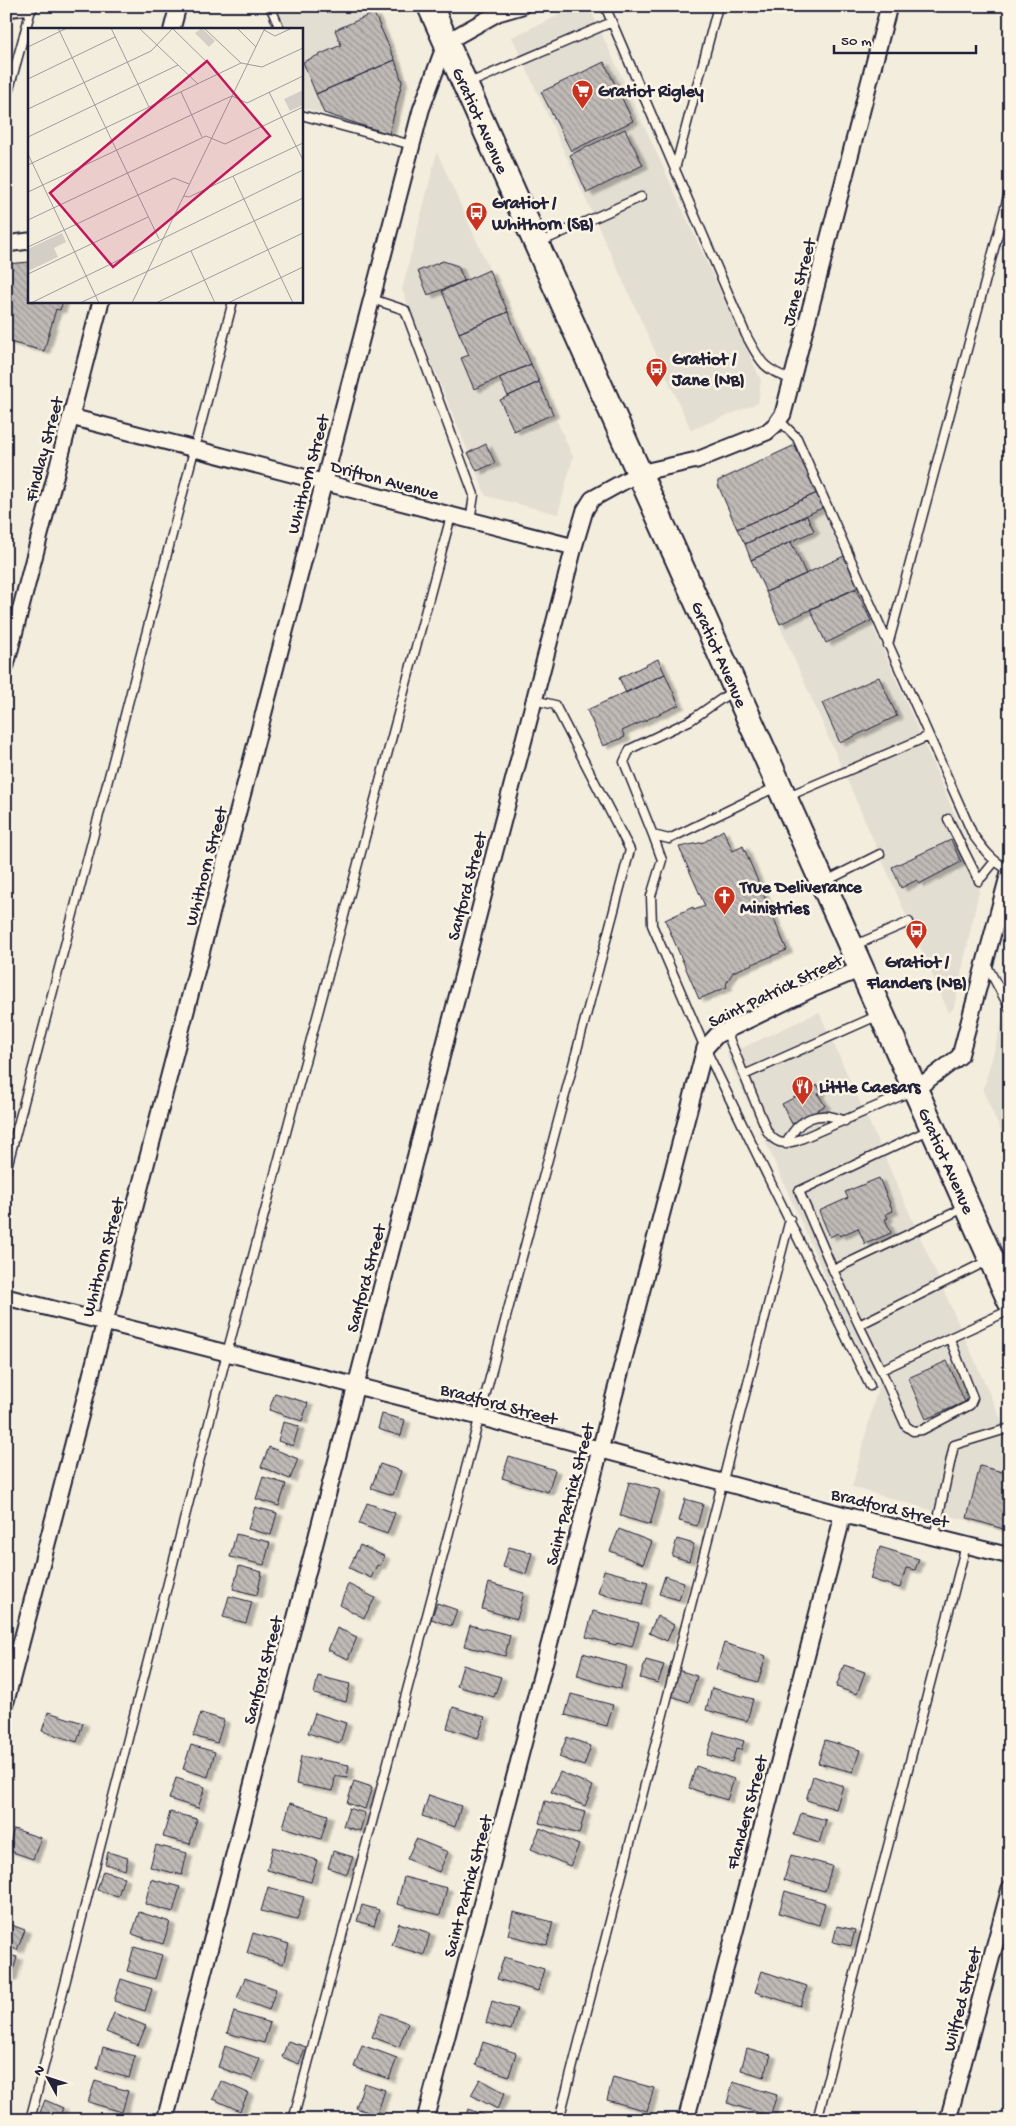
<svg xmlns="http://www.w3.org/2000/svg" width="1016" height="2126" font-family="'Gochi Hand',sans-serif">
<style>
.built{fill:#e3ded2}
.building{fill:url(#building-back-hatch);stroke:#22223b;filter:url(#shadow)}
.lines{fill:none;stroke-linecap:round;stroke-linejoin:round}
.service-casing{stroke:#22223b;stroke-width:11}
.minor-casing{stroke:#22223b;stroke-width:19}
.primary-casing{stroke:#22223b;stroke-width:28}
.service{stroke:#fcf5e5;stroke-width:8}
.minor{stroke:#fcf5e5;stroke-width:15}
.primary{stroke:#fcf5e5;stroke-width:24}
.labels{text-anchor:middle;stroke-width:5;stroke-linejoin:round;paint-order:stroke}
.poi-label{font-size:18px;font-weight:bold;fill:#22223b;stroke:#fcf5e5;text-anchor:start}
.street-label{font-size:18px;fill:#22223b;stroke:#fcf5e5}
.inset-road{fill:none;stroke:#9f9c9d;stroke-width:1}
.view{fill:#c2185b;fill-opacity:0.15;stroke:#c2185b;stroke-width:2.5}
.inset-edge{fill:none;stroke:#22223b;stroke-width:2.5}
</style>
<defs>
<pattern id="building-back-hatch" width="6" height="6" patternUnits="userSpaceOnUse" patternTransform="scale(1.25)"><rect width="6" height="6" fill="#bfbab6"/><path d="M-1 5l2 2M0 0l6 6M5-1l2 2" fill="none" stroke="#9b9795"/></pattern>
<filter id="shadow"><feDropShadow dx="5.5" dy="3" stdDeviation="1" flood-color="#0004"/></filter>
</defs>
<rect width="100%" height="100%" fill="#f3edde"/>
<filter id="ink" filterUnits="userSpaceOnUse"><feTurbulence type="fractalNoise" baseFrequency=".02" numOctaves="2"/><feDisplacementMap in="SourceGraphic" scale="10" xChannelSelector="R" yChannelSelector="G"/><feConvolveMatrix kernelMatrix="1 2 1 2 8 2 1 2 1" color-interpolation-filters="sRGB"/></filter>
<g filter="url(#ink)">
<path class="built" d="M 270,6 L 371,6 L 404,78 L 392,134 L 301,107 L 301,29 L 281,29 Z
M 579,6 L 589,6 L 761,380 L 758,403 L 691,430 L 512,37 Z
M 437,152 L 573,457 L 558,514 L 486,496 L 402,290 Z
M 794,445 L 982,877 L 954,1007 L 949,1013 L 716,480 Z
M 1005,1011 L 1010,1022 L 1010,1151 L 983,1091 Z
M 819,1012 L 870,1124 L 1010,1440 L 1010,1533 L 852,1487 L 882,1371 L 868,1367 L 837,1303 L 727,1055 Z"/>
<path class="building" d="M 374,13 L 395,60 L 316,94 L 303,62 L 341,45 L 335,30 Z
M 395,60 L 402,82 L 389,134 L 324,113 L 316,94 Z
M 604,62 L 633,121 L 571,151 L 541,92 Z
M 625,129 L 643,165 L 587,193 L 570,155 Z
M 443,261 L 458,266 L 464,281 L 428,295 L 418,271 Z
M 29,262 L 29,301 L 63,301 L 60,310 L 56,309 L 44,351 L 6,341 L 6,264 Z
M 489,270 L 508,312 L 459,333 L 442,291 Z
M 508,312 L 531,364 L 474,389 L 461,358 L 469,355 L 459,333 Z
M 531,364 L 539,382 L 508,396 L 499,378 Z
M 539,382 L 553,414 L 514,431 L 500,400 Z
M 486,444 L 495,463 L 477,471 L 468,453 Z
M 795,445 L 817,493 L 737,529 L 718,485 L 718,481 Z
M 817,493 L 822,508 L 745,544 L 737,529 Z
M 807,516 L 814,531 L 751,560 L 745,544 Z
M 791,542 L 806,574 L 766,592 L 751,560 Z
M 844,556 L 858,587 L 780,624 L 766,592 Z
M 856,589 L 871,621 L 826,643 L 810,609 Z
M 658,659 L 665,674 L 626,693 L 619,678 Z
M 665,674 L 679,705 L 622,731 L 625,737 L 603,746 L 587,710 Z
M 879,677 L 897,716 L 840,743 L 822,703 Z
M 723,830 L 733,851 L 743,846 L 787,950 L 733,972 L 726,984 L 727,987 L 699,999 L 665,920 L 693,907 L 694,910 L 705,906 L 679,847 L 704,842 Z
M 951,840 L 961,862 L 919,884 L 917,880 L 901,888 L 892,867 Z
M 818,1085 L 821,1092 L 818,1094 L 825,1106 L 817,1110 L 818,1113 L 792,1124 L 782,1104 Z
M 879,1178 L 893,1211 L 886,1214 L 888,1218 L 885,1219 L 891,1233 L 865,1244 L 858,1228 L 840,1236 L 838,1233 L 830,1237 L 819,1211 L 848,1198 L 845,1192 Z
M 947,1361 L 965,1402 L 926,1419 L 908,1378 Z
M 275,1393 L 308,1403 L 302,1421 L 269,1410 Z
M 382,1414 L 405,1420 L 401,1436 L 378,1429 Z
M 283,1422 L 299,1426 L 293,1446 L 278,1441 Z
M 269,1447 L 298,1459 L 290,1479 L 261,1467 Z
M 509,1456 L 555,1470 L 548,1492 L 502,1478 Z
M 380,1464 L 401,1471 L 393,1495 L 371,1488 Z
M 980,1466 L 1010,1474 L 1010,1531 L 967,1518 Z
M 263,1477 L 286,1484 L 279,1506 L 256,1499 Z
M 629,1482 L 660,1490 L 650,1525 L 620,1516 Z
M 685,1499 L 703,1504 L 697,1526 L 679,1521 Z
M 367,1503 L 395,1513 L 387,1534 L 359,1524 Z
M 255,1507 L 277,1513 L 271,1535 L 248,1529 Z
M 619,1529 L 652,1542 L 643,1564 L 610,1551 Z
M 236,1534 L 270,1542 L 264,1565 L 230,1557 Z
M 677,1539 L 694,1544 L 689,1561 L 672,1556 Z
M 360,1545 L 384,1556 L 380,1566 L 377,1565 L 371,1578 L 349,1568 Z
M 509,1547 L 532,1553 L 526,1574 L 503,1567 Z
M 880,1547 L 919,1559 L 915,1570 L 906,1568 L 900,1588 L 870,1579 Z
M 239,1566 L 262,1572 L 257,1595 L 233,1589 Z
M 604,1570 L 648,1582 L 642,1605 L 598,1593 Z
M 665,1576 L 684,1582 L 679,1600 L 659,1594 Z
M 489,1583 L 524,1593 L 517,1619 L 482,1609 Z
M 348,1584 L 375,1598 L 364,1618 L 340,1605 Z
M 229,1596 L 252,1602 L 246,1623 L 223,1617 Z
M 437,1603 L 457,1610 L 451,1626 L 431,1619 Z
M 593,1611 L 639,1623 L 632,1647 L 617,1643 L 616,1645 L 586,1637 Z
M 657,1616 L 674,1625 L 667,1641 L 649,1633 Z
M 470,1625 L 510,1635 L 505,1656 L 464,1646 Z
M 337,1628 L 357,1637 L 348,1659 L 328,1650 Z
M 724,1643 L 766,1656 L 758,1682 L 716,1669 Z
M 583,1653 L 627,1666 L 620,1689 L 577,1676 Z
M 646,1660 L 664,1665 L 658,1683 L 640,1678 Z
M 463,1665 L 501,1677 L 494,1697 L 457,1686 Z
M 844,1665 L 865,1672 L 857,1694 L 836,1687 Z
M 678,1670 L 697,1676 L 689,1702 L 671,1696 Z
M 318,1676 L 350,1684 L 346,1702 L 314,1694 Z
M 712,1688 L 753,1699 L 747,1721 L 706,1710 Z
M 571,1694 L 613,1705 L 607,1726 L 565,1715 Z
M 453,1707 L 485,1717 L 478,1738 L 447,1728 Z
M 48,1712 L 83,1723 L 77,1742 L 42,1731 Z
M 201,1713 L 224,1720 L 217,1743 L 193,1736 Z
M 315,1713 L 346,1723 L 340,1743 L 308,1733 Z
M 714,1732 L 744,1741 L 741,1750 L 736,1749 L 732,1762 L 707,1755 Z
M 567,1737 L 591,1746 L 584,1766 L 559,1757 Z
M 825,1740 L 860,1750 L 853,1772 L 818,1763 Z
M 191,1745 L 215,1752 L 208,1777 L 183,1769 Z
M 301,1756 L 349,1765 L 347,1778 L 335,1776 L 333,1791 L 296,1784 Z
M 696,1766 L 734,1779 L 727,1800 L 689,1788 Z
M 560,1772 L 593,1786 L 585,1806 L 551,1792 Z
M 813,1776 L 843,1786 L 836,1809 L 806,1800 Z
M 176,1778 L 205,1787 L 198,1808 L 169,1799 Z
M 354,1781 L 372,1787 L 365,1809 L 347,1803 Z
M 429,1795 L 461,1806 L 455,1827 L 422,1816 Z
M 545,1801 L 585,1812 L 579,1834 L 539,1823 Z
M 290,1803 L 328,1815 L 321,1839 L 283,1827 Z
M 349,1808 L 365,1813 L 360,1831 L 343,1826 Z
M 170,1812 L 197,1819 L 190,1844 L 163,1837 Z
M 801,1813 L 826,1820 L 819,1843 L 794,1835 Z
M 540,1828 L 579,1845 L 570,1866 L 531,1849 Z
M 14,1829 L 41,1838 L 33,1859 L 7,1850 Z
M 416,1839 L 448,1852 L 439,1872 L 407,1859 Z
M 156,1845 L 187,1853 L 182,1875 L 150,1867 Z
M 273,1847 L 317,1860 L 311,1882 L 267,1870 Z
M 333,1851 L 353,1857 L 347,1874 L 328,1868 Z
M 108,1852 L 128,1858 L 125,1870 L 105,1864 Z
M 791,1855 L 832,1866 L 825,1891 L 784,1880 Z
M 103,1871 L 124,1877 L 118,1896 L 97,1890 Z
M 404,1877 L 447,1888 L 440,1915 L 397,1904 Z
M 151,1879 L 180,1887 L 173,1912 L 145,1904 Z
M 268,1887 L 304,1897 L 297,1920 L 261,1911 Z
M 785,1891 L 825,1903 L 819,1925 L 779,1913 Z
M 362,1905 L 379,1910 L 374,1926 L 357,1921 Z
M 139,1912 L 170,1922 L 163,1944 L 132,1934 Z
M 513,1912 L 553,1922 L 547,1945 L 508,1935 Z
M 6,1923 L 25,1930 L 17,1950 L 6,1945 Z
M 399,1923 L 430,1933 L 424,1955 L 392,1945 Z
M 837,1926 L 855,1930 L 851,1946 L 833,1942 Z
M 253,1933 L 289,1944 L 283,1964 L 247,1953 Z
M 134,1947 L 162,1955 L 155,1979 L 127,1971 Z
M 6,1954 L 17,1957 L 11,1978 L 6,1976 Z
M 504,1957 L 544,1969 L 538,1991 L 497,1979 Z
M 762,1971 L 807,1986 L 800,2006 L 755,1992 Z
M 245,1978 L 276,1989 L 269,2010 L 237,1998 Z
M 121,1979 L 152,1989 L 145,2011 L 114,2001 Z
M 492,2001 L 517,2009 L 511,2030 L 486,2023 Z
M 234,2012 L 270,2023 L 264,2043 L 227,2033 Z
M 114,2013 L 146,2026 L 138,2045 L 106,2032 Z
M 381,2013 L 408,2023 L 399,2047 L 372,2037 Z
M 288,2041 L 306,2047 L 299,2064 L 282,2057 Z
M 483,2042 L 516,2053 L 509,2076 L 476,2065 Z
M 362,2045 L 397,2058 L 389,2079 L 354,2067 Z
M 225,2046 L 260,2059 L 252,2079 L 218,2067 Z
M 103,2047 L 135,2056 L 129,2078 L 97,2069 Z
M 747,2048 L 771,2055 L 764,2077 L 741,2070 Z
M 613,2077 L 654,2088 L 647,2111 L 607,2100 Z
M 480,2079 L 505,2093 L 497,2109 L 471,2095 Z
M 95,2081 L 128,2091 L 122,2112 L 88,2102 Z
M 221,2081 L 248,2093 L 240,2111 L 213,2099 Z
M 733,2082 L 777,2095 L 770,2116 L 727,2103 Z
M 364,2083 L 385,2090 L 377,2115 L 356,2108 Z
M 45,2100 L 63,2108 L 58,2120 L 37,2120 Z
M 468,2109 L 497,2120 L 464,2120 Z
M 208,2113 L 225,2120 L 206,2120 Z
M 608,2113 L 628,2120 L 606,2120 Z"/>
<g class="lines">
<defs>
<path id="service" d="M 270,6 L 280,29
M 605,6 L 746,335 C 761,363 762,368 792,380
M 467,84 L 612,22
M 6,100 L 32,6
M 301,115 L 412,145
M 675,169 L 718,6
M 538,243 L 641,197
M 372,299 L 405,310 L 474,495 L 470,521
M 779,420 L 797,438 L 973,835 C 984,850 992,861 1009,870
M 888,645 L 1010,189
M 734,690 L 691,720 L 630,749 L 624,762 L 653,835 L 669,839 L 776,787
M 786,797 L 929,736
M 948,819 L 979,881
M 653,835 L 662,860 L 651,896 L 652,925 L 705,1048 L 870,1386
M 982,877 L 995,861
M 824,882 L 880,854
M 855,945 L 909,922
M 986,964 L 1010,1009
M 726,1031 L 767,1131 C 775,1143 782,1145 796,1141 L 912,1091
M 744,1075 L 879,1015
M 931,1129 L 799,1191 L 833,1270 L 966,1207
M 786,1144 C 798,1118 819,1109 845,1121
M 6,1171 L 233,301
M 989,1260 L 859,1325 L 881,1370 L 1010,1310
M 833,1270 L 859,1325
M 881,1370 L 906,1426 L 913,1431 L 922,1430 L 970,1405 L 973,1398 L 950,1339
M 934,1537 L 954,1445 L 1010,1428
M 30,2120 L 227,1353 L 451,516
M 293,2120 L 630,850 L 555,705 L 534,700
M 559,2120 L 790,1219
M 817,2120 L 966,1545"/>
<path id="minor" d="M 6,9 L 30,6
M 172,29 L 178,6
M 6,244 L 29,241
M 71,417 L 574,547
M 6,665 L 101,301
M 916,1089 L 960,1056 L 1010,869
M 6,1297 L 479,1417 L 841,1514 L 1010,1556
M 6,1701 L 421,110 L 446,42 L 498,13 L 522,6
M 165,2120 L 574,547 L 585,510 L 592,499 L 639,473 L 697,460 L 767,432 L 776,424 L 783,414 L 889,6
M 425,2120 L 705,1048 L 717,1035 L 812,989 L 861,969
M 686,2120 L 840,1527 L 841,1514
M 948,2120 L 1010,1888"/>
<g id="primary">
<path id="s1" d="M 430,6 L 1010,1301"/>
</g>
</defs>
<use href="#service" class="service-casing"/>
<use href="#minor" class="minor-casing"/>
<use href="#primary" class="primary-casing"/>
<use href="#service" class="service"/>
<use href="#minor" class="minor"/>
<use href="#primary" class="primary"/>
</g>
</g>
<defs>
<symbol id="supermarket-pin" viewBox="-11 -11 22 30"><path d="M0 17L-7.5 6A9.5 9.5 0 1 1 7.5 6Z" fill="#c8321e" stroke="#fcf5e5"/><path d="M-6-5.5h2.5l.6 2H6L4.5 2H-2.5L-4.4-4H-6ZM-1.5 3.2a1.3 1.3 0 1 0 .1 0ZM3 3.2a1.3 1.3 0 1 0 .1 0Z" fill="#fff"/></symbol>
<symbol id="bus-pin" viewBox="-11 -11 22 30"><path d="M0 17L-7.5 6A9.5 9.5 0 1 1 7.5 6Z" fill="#c8321e" stroke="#fcf5e5"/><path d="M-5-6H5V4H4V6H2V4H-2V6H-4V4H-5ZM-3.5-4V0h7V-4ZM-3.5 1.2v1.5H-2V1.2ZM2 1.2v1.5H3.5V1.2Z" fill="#fff"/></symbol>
<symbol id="church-pin" viewBox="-11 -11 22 30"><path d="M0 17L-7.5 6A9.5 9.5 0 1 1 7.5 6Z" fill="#c8321e" stroke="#fcf5e5"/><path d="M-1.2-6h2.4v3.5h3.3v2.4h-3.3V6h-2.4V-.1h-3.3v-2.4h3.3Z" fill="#fff"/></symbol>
<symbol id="restaurant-pin" viewBox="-11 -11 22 30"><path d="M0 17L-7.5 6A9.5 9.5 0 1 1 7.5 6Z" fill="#c8321e" stroke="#fcf5e5"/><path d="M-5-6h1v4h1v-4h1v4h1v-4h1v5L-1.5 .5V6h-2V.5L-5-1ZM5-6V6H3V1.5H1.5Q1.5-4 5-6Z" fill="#fff"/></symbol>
</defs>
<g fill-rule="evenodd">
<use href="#supermarket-pin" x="570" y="78" width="25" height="34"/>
<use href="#bus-pin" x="464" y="200" width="25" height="34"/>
<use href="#bus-pin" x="644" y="356" width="25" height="34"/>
<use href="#church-pin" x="712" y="884" width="25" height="34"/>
<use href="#bus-pin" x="904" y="918" width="25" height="34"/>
<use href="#restaurant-pin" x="790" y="1074" width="25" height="34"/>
</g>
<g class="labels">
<g class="poi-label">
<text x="598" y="96">Gratiot Rigley</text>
<text x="492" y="208">Gratiot /<tspan x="492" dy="21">Whithorn (SB)</tspan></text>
<text x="672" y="364">Gratiot /<tspan x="672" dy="21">Jane (NB)</tspan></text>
<text x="740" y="892">True Deliverance<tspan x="740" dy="21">Ministries</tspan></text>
<text x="917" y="967" text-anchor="middle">Gratiot /<tspan x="917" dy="21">Flanders (NB)</tspan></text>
<text x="819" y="1092">Little Caesars</text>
</g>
<g class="street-label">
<text dy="6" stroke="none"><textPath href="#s1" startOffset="125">Gratiot Avenue</textPath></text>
<text transform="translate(798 282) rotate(-75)" y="6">Jane Street</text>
<text transform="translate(43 449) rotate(-75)" y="6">Findlay Street</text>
<text transform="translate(307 474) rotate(-75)" y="6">Whithorn Street</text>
<text transform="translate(385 479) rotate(15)" y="6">Drifton Avenue</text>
<text dy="6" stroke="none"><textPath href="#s1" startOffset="710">Gratiot Avenue</textPath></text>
<text transform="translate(205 866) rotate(-75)" y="6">Whithorn Street</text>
<text transform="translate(466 886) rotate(-75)" y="6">Sanford Street</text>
<text transform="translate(775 990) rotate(-26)" y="6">Saint Patrick Street</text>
<text dy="6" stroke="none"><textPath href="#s1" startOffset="1265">Gratiot Avenue</textPath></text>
<text transform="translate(102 1257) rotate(-75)" y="6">Whithorn Street</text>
<text transform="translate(365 1278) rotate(-75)" y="6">Sanford Street</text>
<text transform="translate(499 1403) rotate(15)" y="6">Bradford Street</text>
<text transform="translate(569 1494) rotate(-75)" y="6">Saint Patrick Street</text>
<text transform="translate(890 1507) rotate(14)" y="6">Bradford Street</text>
<text transform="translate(262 1670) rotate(-75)" y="6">Sanford Street</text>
<text transform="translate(746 1812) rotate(-75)" y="6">Flanders Street</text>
<text transform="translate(467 1886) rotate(-75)" y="6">Saint Patrick Street</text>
<text transform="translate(961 1999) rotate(-75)" y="6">Wilfred Street</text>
</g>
</g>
<g transform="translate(28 28)">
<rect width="275" height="275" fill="#f3edde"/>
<path d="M 174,0 L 187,13 L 181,19 L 167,5 ZM 275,62 L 275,77 L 262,83 L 256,71 Z" fill="#d4cfc6"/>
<path d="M 34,205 L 38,214 L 26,220 L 30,229 L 0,243 L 0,221 Z" fill="#d4cfc6"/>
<path d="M 12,220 L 17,230 L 0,237 L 0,226 Z" fill="#d4cfc6"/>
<path class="inset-road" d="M 30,0 L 131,211M 83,0 L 121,79M 111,0 L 170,56M 144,0 L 191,46M 176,0 L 213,35M 209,0 L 228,19M 236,2 L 247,8 L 264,0M 0,19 L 39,0M 0,51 L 87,9M 153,64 L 174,109M 241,64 L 275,132M 0,81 L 123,23 L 145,0M 0,109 L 150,37M 0,126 L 71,275M 0,137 L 213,35 L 234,39 L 275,20M 205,148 L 265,275M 0,164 L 197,71 L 204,68 L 219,75 L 275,48M 156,168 L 161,169 L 275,115M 0,192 L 178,108 L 197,116 L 275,79M 0,219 L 146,150 L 161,156M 163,223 L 187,275M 0,246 L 120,189M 3,275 L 275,142M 52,275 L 275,170M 104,275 L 237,0M 128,275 L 275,205M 200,275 L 275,239"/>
<path class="view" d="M 179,33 L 242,108 L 85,239 L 22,165 Z"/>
<rect width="275" height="275" class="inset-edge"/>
</g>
<rect width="1016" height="2126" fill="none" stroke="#fcf5e5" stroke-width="25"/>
<rect x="12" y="12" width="991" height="2101" fill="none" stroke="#22223b" stroke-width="2" filter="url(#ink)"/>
<g transform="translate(48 2078) rotate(310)" stroke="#fcf5e5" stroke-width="4" paint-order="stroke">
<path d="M0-4L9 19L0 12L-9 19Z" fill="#22223b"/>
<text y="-8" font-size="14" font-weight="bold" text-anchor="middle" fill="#22223b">N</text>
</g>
<path d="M834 45v8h142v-8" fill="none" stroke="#22223b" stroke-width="2.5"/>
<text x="841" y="45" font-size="15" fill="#22223b" stroke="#fcf5e5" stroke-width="4" paint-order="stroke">50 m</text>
</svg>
